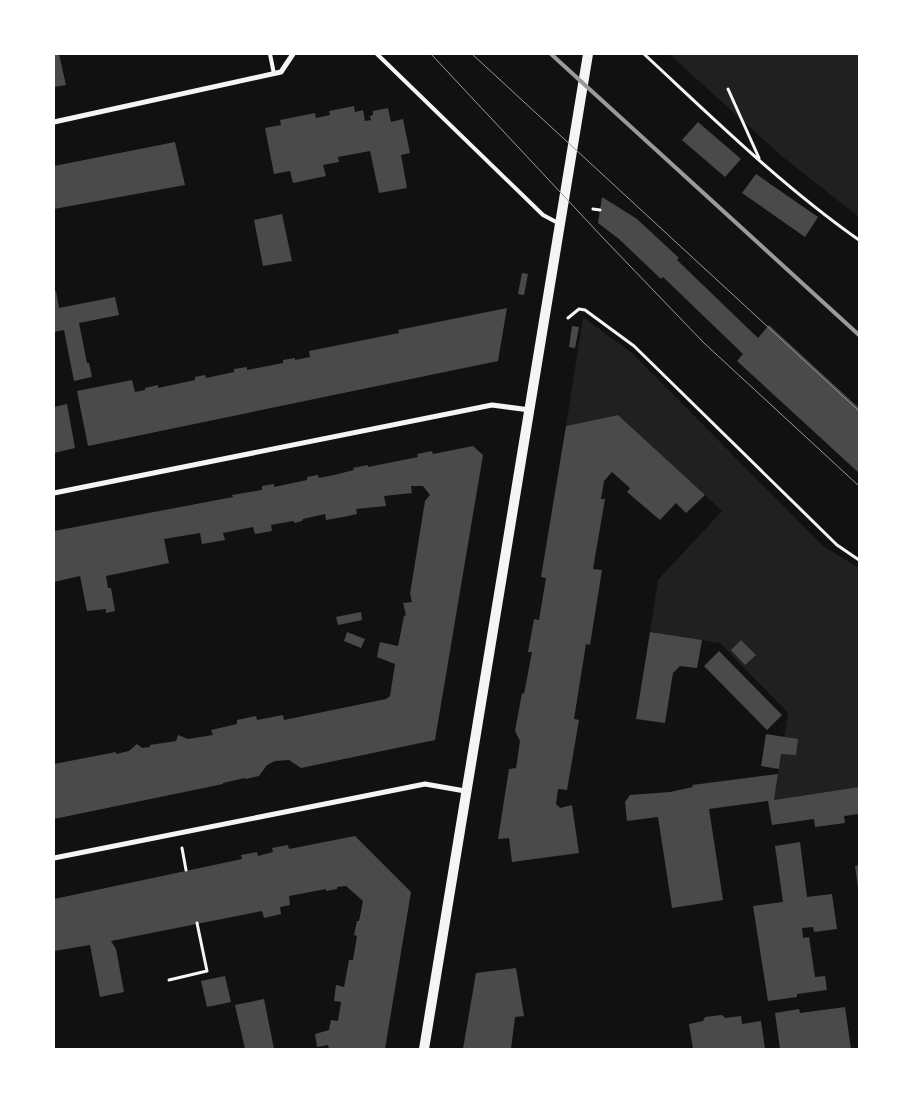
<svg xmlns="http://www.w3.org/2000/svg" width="913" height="1103" font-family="'Fira Sans',sans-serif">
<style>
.green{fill:#202020}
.building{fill:#4a4a4a}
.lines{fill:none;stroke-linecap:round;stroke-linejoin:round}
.path{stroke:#f5f5f5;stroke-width:3}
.service{stroke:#f5f5f5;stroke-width:4}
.minor{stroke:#f5f5f5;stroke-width:5}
.secondary{stroke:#f5f5f5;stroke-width:10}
.tram{stroke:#9a9a9a;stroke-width:1}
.rail{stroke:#9a9a9a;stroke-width:4}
</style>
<rect width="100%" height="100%" fill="#111"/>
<path class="green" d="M 669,54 L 859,54 L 859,217 L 784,158 Z
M 583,317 L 632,353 L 823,546 L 859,568 L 859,787 L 774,800 L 788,713 L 720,643 L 650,632 L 658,580 L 722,511 L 618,415 L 566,426 Z"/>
<path class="building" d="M 54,54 L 59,54 L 66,85 L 54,87 Z
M 354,106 L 355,112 L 363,110 L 365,121 L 371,120 L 370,116 L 373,115 L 373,111 L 388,108 L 391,122 L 403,119 L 410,153 L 401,155 L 407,188 L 379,193 L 370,151 L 338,157 L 339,162 L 323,165 L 326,176 L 293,183 L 290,171 L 274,174 L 265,128 L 281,125 L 280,120 L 315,113 L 316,118 L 330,115 L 329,111 Z
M 698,122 L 741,159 L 725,177 L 682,140 Z
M 175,142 L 185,185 L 54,209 L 54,166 Z
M 756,174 L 818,217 L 805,237 L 742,193 Z
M 602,197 L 637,219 L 679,258 L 677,260 L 758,338 L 769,325 L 859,408 L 859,473 L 737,361 L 743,354 L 663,277 L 661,279 L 619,239 L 598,223 Z
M 282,214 L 292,261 L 263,266 L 254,220 Z
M 522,273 L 528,274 L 524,295 L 518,294 Z
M 56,291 L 59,308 L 115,297 L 119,315 L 79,323 L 87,363 L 89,363 L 92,377 L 74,381 L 64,330 L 54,332 L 54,292 Z
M 507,308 L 498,361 L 88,446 L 77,391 L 132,380 L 135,392 L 145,390 L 145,388 L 158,385 L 158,388 L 195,380 L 195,377 L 205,375 L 206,378 L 234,372 L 234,369 L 247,367 L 247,370 L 283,363 L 283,360 L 295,358 L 295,360 L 310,357 L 309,351 L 399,333 L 398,330 Z
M 572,326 L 579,327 L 575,348 L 569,347 Z
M 67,404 L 75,448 L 54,453 L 54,407 Z
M 618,415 L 705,495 L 686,513 L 676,503 L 660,520 L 627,492 L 630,488 L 612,472 L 604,481 L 601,499 L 605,499 L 593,569 L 602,570 L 590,645 L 586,644 L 574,719 L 579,720 L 567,790 L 558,789 L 556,804 L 560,808 L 572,805 L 579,853 L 512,862 L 509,838 L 498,839 L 509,769 L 516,768 L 517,762 L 520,741 L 515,731 L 522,693 L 524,694 L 532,652 L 528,652 L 534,619 L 539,620 L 546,578 L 541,577 L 566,426 Z
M 473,446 L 483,455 L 435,740 L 301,768 L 289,760 L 275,761 L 267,765 L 259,776 L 245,779 L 245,778 L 223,783 L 223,784 L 54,819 L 54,764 L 116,752 L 116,754 L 129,751 L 137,744 L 142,748 L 150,747 L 150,745 L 176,741 L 178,735 L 188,739 L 213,735 L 211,730 L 237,724 L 237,720 L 256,716 L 257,720 L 283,715 L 284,720 L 386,699 L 390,696 L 395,664 L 377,657 L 380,642 L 398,646 L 404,616 L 406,615 L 403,603 L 412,602 L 410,594 L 425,501 L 430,495 L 423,486 L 411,486 L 412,493 L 384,496 L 386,506 L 356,509 L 357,514 L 343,517 L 326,520 L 325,514 L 303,519 L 302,521 L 295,523 L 293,521 L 271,525 L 272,531 L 255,534 L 253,527 L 223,533 L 225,540 L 202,544 L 200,533 L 164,539 L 169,563 L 106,576 L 108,588 L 111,588 L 115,611 L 106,613 L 106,609 L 87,611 L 80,576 L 54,582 L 54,531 L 233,497 L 232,495 L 262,490 L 262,486 L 274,484 L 274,487 L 307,480 L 307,477 L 318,475 L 319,478 L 334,475 L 354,470 L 353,468 L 368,465 L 368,467 L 418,457 L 417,454 L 432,451 L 433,454 Z
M 361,612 L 362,620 L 338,625 L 336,617 Z
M 347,632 L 365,639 L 361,648 L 344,641 Z
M 650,632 L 702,640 L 697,668 L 680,666 L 673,673 L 665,723 L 636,719 Z
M 741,640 L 756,655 L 745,665 L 731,650 Z
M 719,651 L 782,715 L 767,730 L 704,666 Z
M 766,734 L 798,739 L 796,755 L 781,754 L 779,769 L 761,766 Z
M 778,774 L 774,800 L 859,787 L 859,814 L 844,816 L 845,823 L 815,827 L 814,819 L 772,825 L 768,801 L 709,809 L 723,900 L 672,908 L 658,817 L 627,821 L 625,802 L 630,795 L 670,792 L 693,787 L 692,785 Z
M 355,836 L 411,892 L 385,1049 L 329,1049 L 328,1045 L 317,1047 L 315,1034 L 329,1030 L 331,1020 L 338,1021 L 341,1002 L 334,1001 L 336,985 L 344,987 L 349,960 L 353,960 L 357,936 L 354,935 L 357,921 L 359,921 L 363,901 L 346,886 L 337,887 L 337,889 L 326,891 L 326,889 L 289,896 L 290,905 L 280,907 L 281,914 L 264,918 L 262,911 L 111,941 L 116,949 L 124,992 L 100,997 L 90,945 L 54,951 L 54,899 L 242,859 L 241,855 L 257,852 L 258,856 L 273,852 L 272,848 L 288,845 L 289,849 Z
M 800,842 L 807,897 L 832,894 L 837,929 L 814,932 L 813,927 L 802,928 L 803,938 L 809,937 L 815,977 L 825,976 L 827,990 L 797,994 L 797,997 L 768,1001 L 753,906 L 783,902 L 775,846 Z
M 859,865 L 859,888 L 858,888 L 855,866 Z
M 516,968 L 524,1016 L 515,1017 L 511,1049 L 463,1049 L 476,973 Z
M 225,976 L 231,1002 L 207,1007 L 201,981 Z
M 264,999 L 274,1049 L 245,1049 L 235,1005 Z
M 845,1007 L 851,1049 L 780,1049 L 775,1013 L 799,1009 L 800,1013 Z
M 722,1015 L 725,1018 L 741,1016 L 742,1024 L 761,1021 L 765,1049 L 693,1049 L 689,1024 L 703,1021 L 705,1017 Z"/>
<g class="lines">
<path class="path" d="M 644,54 C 713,118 781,185 859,240
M 728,89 L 759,158
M 593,209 L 600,210
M 568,318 L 579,309 L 585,310 L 634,346 L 837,545 L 859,560
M 182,848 L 186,870
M 169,980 L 207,971 L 197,923"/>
<path class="service" d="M 270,54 L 274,74
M 377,54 L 543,215 L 560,224"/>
<path class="minor" d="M 54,122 L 281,72 L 293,54
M 54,493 L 492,405 L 530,410
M 54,858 L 425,784 L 465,791"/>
<path class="secondary" d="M 424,1049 L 588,54"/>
<path class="tram" d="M 431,54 L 605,240 L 704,343 L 859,486
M 472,54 L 859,411"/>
<path class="rail" d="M 551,54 L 859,335"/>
</g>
<rect width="913" height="1103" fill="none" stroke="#ffffff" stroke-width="110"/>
</svg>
